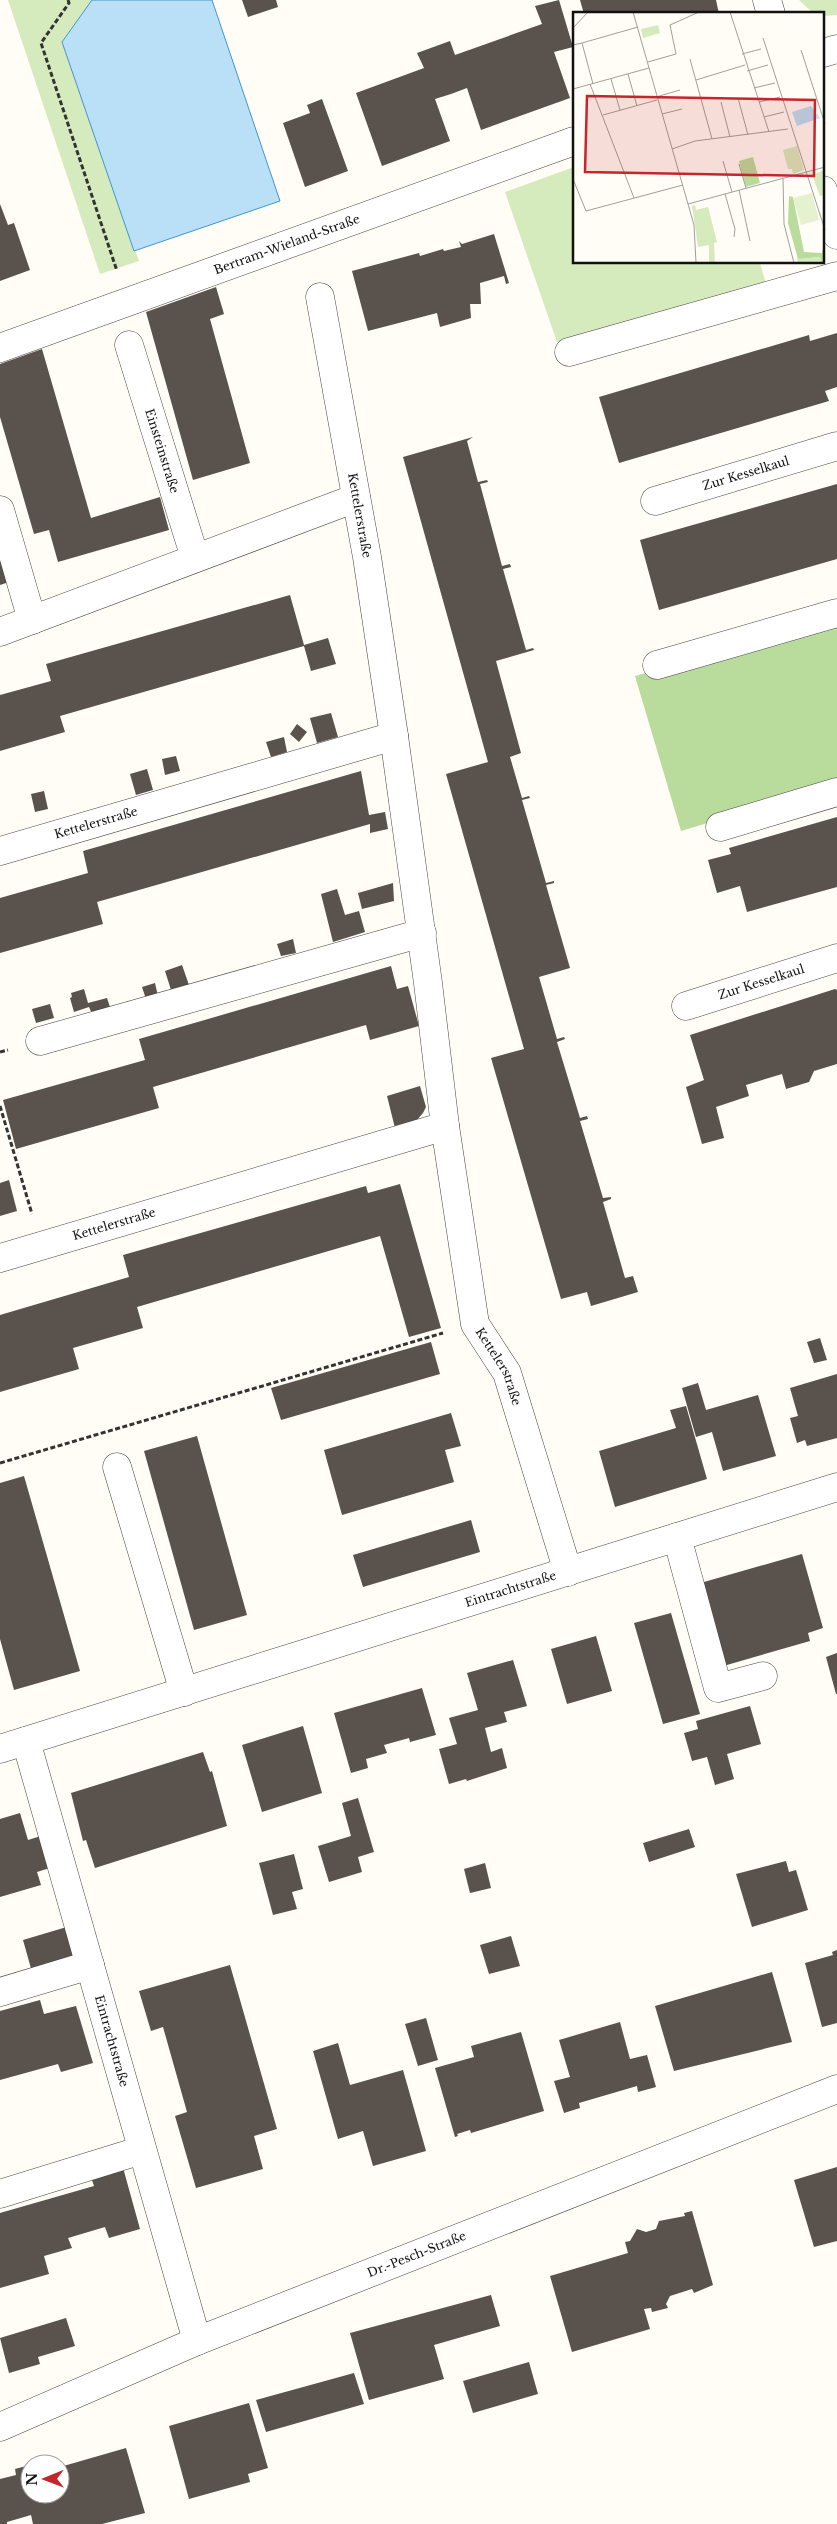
<svg xmlns="http://www.w3.org/2000/svg" width="837" height="2524" font-family="'Libre Baskerville',serif">
<style>
.green{fill:#d5ebbd}
.forest{fill:#b9dc9c}
.water{fill:#b9e0f7;stroke:#3f96cf}
.building{fill:#5a524d}
.lines{fill:none;stroke-linecap:round;stroke-linejoin:round}
.minor-casing{stroke:#444;stroke-width:29}
.path{stroke:#333;stroke-width:3;stroke-dasharray:5 2.5;stroke-linecap:butt}
.minor{stroke:#fff;stroke-width:28}
.labels{text-anchor:middle;stroke-width:5;stroke-linejoin:round;paint-order:stroke}
.street-label{font-size:12px;fill:#111;stroke:#fff}
.inset-road{fill:none;stroke:#a09f9a;stroke-width:1}
.view{fill:#c4262e;fill-opacity:0.15;stroke:#c4262e;stroke-width:2.5}
.inset-edge{fill:none;stroke:#111;stroke-width:2.5}
</style>
<rect width="100%" height="100%" fill="#fffdf5"/>
<path class="green" d="M 8,0 L 92,0 L 62,42 L 139,261 L 100,274 Z
M 799,0 L 837,0 L 837,15 L 823,16 L 823,14 L 814,14 Z
M 574,167 L 574,262 L 760,263 L 766,284 L 557,342 L 505,192 Z"/>
<path class="forest" d="M 837,620 L 837,784 L 681,831 L 635,676 Z"/>
<path class="water" d="M 92,0 L 212,0 L 280,201 L 134,251 L 62,42 Z"/>
<path class="building" d="M 242,0 L 276,0 L 278,7 L 248,17 Z
M 559,0 L 573,47 L 554,52 L 570,98 L 481,130 L 467,88 L 451,94 L 435,99 L 450,141 L 382,166 L 356,93 L 424,68 L 417,53 L 450,41 L 455,55 L 542,24 L 535,6 Z
M 580,0 L 716,0 L 719,14 L 584,14 Z
M 322,99 L 348,171 L 305,187 L 283,123 L 310,113 L 307,105 Z
M 0,204 L 8,225 L 14,223 L 30,270 L 0,281 Z
M 494,234 L 509,283 L 506,284 L 504,276 L 480,283 L 481,304 L 470,304 L 471,318 L 440,327 L 437,313 L 368,331 L 352,271 L 419,253 L 420,256 L 443,249 L 444,251 L 461,247 L 459,241 L 462,244 Z
M 216,287 L 224,314 L 210,319 L 250,463 L 193,480 L 146,312 Z
M 837,333 L 837,387 L 825,391 L 829,401 L 619,463 L 599,397 L 809,335 L 810,341 Z
M 42,349 L 91,518 L 160,497 L 169,530 L 58,562 L 49,530 L 34,534 L 0,417 L 0,364 Z
M 473,437 L 467,441 L 478,482 L 487,480 L 488,482 L 480,484 L 502,566 L 510,564 L 511,567 L 503,569 L 526,650 L 533,648 L 534,650 L 496,661 L 521,753 L 510,757 L 522,798 L 529,796 L 530,798 L 522,800 L 546,883 L 554,881 L 554,883 L 546,885 L 570,968 L 539,977 L 557,1039 L 564,1037 L 565,1039 L 557,1042 L 580,1118 L 587,1116 L 588,1119 L 580,1121 L 603,1198 L 611,1197 L 611,1199 L 603,1202 L 625,1278 L 633,1276 L 638,1292 L 591,1306 L 587,1292 L 561,1299 L 491,1058 L 524,1049 L 446,774 L 488,762 L 403,457 Z
M 837,484 L 837,559 L 659,610 L 640,540 Z
M 0,554 L 9,582 L 0,585 Z
M 290,595 L 304,645 L 328,638 L 336,664 L 311,671 L 304,646 L 60,716 L 65,732 L 0,751 L 0,695 L 51,681 L 46,664 Z
M 331,713 L 338,737 L 317,743 L 310,718 Z
M 297,724 L 307,732 L 299,742 L 290,734 Z
M 284,737 L 287,752 L 271,757 L 266,742 Z
M 176,756 L 180,771 L 165,775 L 162,759 Z
M 147,769 L 153,790 L 136,795 L 130,774 Z
M 361,771 L 369,815 L 385,812 L 388,829 L 370,833 L 370,824 L 97,902 L 103,924 L 0,953 L 0,898 L 88,873 L 83,851 Z
M 44,791 L 48,809 L 35,812 L 31,794 Z
M 837,817 L 837,887 L 747,912 L 740,886 L 717,893 L 708,860 L 731,854 L 729,848 Z
M 393,883 L 394,901 L 362,909 L 358,893 Z
M 337,889 L 345,915 L 359,911 L 365,932 L 333,942 L 321,894 Z
M 293,939 L 296,953 L 281,956 L 277,944 Z
M 182,965 L 189,985 L 171,990 L 165,971 Z
M 391,966 L 397,989 L 408,986 L 419,1026 L 370,1040 L 366,1025 L 153,1087 L 159,1108 L 16,1149 L 3,1100 L 145,1060 L 139,1039 Z
M 155,983 L 158,996 L 146,999 L 142,987 Z
M 84,989 L 88,1003 L 107,998 L 111,1010 L 93,1016 L 89,1007 L 74,1012 L 70,998 L 72,997 L 71,993 Z
M 835,989 L 837,990 L 837,1064 L 814,1071 L 809,1082 L 786,1089 L 782,1074 L 746,1085 L 749,1096 L 716,1107 L 724,1138 L 702,1144 L 686,1087 L 704,1080 L 690,1035 Z
M 50,1004 L 54,1018 L 36,1023 L 32,1009 Z
M 420,1086 L 426,1107 L 423,1113 L 417,1120 L 395,1128 L 387,1096 Z
M 9,1180 L 17,1211 L 0,1216 L 0,1183 Z
M 400,1184 L 441,1328 L 409,1337 L 380,1236 L 137,1307 L 143,1328 L 73,1348 L 79,1369 L 0,1392 L 0,1315 L 129,1277 L 123,1255 L 366,1186 L 368,1193 Z
M 820,1338 L 827,1360 L 814,1363 L 807,1342 Z
M 431,1342 L 440,1374 L 281,1420 L 271,1388 Z
M 837,1374 L 837,1438 L 807,1446 L 805,1440 L 797,1443 L 790,1418 L 798,1416 L 790,1388 Z
M 698,1383 L 706,1410 L 758,1395 L 776,1456 L 723,1471 L 712,1432 L 696,1437 L 682,1388 Z
M 686,1406 L 707,1479 L 615,1507 L 599,1451 L 676,1428 L 670,1410 Z
M 451,1413 L 461,1446 L 445,1450 L 454,1482 L 342,1515 L 324,1450 Z
M 197,1436 L 247,1615 L 194,1630 L 144,1451 Z
M 24,1476 L 80,1671 L 14,1690 L 0,1639 L 0,1483 Z
M 471,1520 L 480,1552 L 363,1587 L 353,1555 Z
M 802,1554 L 823,1628 L 808,1633 L 810,1641 L 720,1667 L 697,1584 Z
M 671,1613 L 700,1714 L 663,1724 L 634,1623 Z
M 596,1636 L 612,1691 L 567,1704 L 551,1649 Z
M 837,1653 L 837,1694 L 836,1694 L 826,1657 Z
M 513,1660 L 527,1706 L 504,1712 L 507,1722 L 485,1728 L 491,1752 L 502,1748 L 507,1768 L 467,1781 L 466,1779 L 449,1784 L 439,1749 L 457,1744 L 449,1718 L 478,1710 L 467,1673 Z
M 422,1688 L 436,1735 L 410,1742 L 409,1738 L 384,1745 L 387,1753 L 366,1759 L 368,1768 L 351,1773 L 334,1713 Z
M 750,1706 L 761,1744 L 727,1754 L 734,1779 L 715,1785 L 707,1757 L 692,1761 L 684,1733 L 698,1729 L 696,1721 Z
M 303,1726 L 322,1793 L 262,1812 L 242,1745 Z
M 203,1752 L 210,1772 L 212,1771 L 227,1826 L 95,1868 L 86,1840 L 83,1841 L 71,1793 Z
M 358,1798 L 374,1852 L 358,1857 L 362,1872 L 329,1882 L 318,1846 L 351,1836 L 342,1803 Z
M 20,1813 L 28,1840 L 44,1835 L 53,1867 L 37,1872 L 41,1885 L 0,1897 L 0,1819 Z
M 689,1829 L 695,1847 L 649,1862 L 643,1843 Z
M 294,1854 L 303,1889 L 292,1892 L 297,1909 L 273,1915 L 259,1863 Z
M 786,1861 L 789,1872 L 796,1870 L 808,1910 L 752,1927 L 736,1874 Z
M 485,1863 L 491,1888 L 470,1893 L 464,1869 Z
M 70,1926 L 80,1958 L 32,1972 L 23,1940 Z
M 511,1936 L 520,1966 L 489,1974 L 480,1945 Z
M 837,1950 L 837,2023 L 822,2027 L 805,1963 L 833,1955 L 832,1952 Z
M 230,1965 L 277,2129 L 254,2136 L 263,2169 L 196,2188 L 175,2116 L 187,2112 L 163,2027 L 151,2031 L 139,1991 Z
M 772,1972 L 792,2042 L 674,2071 L 655,2006 Z
M 40,2000 L 44,2014 L 76,2006 L 93,2063 L 61,2072 L 58,2064 L 0,2080 L 0,2011 Z
M 426,2018 L 438,2060 L 418,2066 L 405,2024 Z
M 620,2022 L 630,2059 L 647,2055 L 656,2087 L 638,2092 L 637,2086 L 579,2103 L 580,2108 L 564,2113 L 554,2081 L 570,2077 L 559,2040 Z
M 521,2032 L 544,2111 L 471,2133 L 470,2130 L 457,2134 L 458,2136 L 455,2137 L 435,2068 L 474,2057 L 471,2046 Z
M 338,2043 L 350,2085 L 403,2070 L 426,2151 L 373,2166 L 363,2131 L 338,2139 L 313,2051 Z
M 122,2164 L 140,2229 L 109,2238 L 105,2227 L 68,2238 L 72,2248 L 44,2256 L 49,2274 L 0,2288 L 0,2213 L 94,2186 L 90,2174 Z
M 837,2167 L 837,2241 L 814,2247 L 794,2180 Z
M 692,2211 L 713,2285 L 694,2293 L 692,2289 L 670,2296 L 666,2304 L 668,2308 L 652,2312 L 651,2308 L 644,2309 L 650,2329 L 572,2352 L 550,2276 L 628,2253 L 625,2242 L 630,2241 L 637,2229 L 646,2232 L 656,2229 L 659,2221 L 685,2216 L 684,2213 Z
M 491,2295 L 500,2326 L 434,2345 L 444,2379 L 369,2400 L 350,2333 Z
M 66,2318 L 75,2346 L 38,2357 L 40,2364 L 9,2373 L 0,2338 Z
M 529,2362 L 538,2394 L 473,2413 L 463,2381 Z
M 354,2373 L 364,2404 L 266,2432 L 256,2400 Z
M 249,2403 L 268,2468 L 248,2474 L 250,2482 L 189,2499 L 169,2426 Z
M 126,2448 L 145,2513 L 102,2524 L 33,2524 L 31,2515 L 7,2522 L 7,2524 L 0,2524 L 0,2479 L 16,2475 L 15,2469 L 30,2465 L 30,2494 L 60,2494 L 60,2467 Z"/>
<g class="lines">
<defs>
<g id="minor">
<path d="M 767,0 L 771,14"/>
<path d="M 823,53 L 837,49"/>
<path d="M 823,190 L 837,235"/>
<path id="s1" d="M 320,297 L 367,557 L 394,736 L 428,983 L 445,1126 L 475,1324 L 507,1373 L 568,1572"/>
<path id="s2" d="M 129,345 L 195,558"/>
<path id="s3" d="M 0,348 L 574,141"/>
<path d="M 569,352 L 837,276"/>
<path id="s4" d="M 655,501 L 837,446"/>
<path d="M 0,510 L 32,620"/>
<path d="M 0,632 L 356,498"/>
<path d="M 657,665 L 837,613"/>
<path d="M 720,827 L 837,792"/>
<path id="s5" d="M 0,851 L 394,736"/>
<path id="s6" d="M 686,1006 L 837,958"/>
<path d="M 40,1041 L 422,933"/>
<path id="s7" d="M 0,1258 L 445,1126"/>
<path d="M 117,1467 L 184,1692"/>
<path d="M 677,1537 L 718,1688 L 763,1676"/>
<path id="s8" d="M 26,1741 L 197,2341"/>
<path id="s9" d="M 0,1749 L 837,1487"/>
<path d="M 0,1992 L 90,1965"/>
<path d="M 0,2194 L 142,2150"/>
<path id="s10" d="M 0,2427 L 197,2341 L 837,2089"/>
</g>
</defs>
<use href="#minor" class="minor-casing"/>
<path class="path" d="M 68,0 L 69,3 L 41,43 L 117,271
M 0,1052 L 8,1050
M 0,1106 L 32,1214
M 0,1463 L 443,1333"/>
<use href="#minor" class="minor"/>
</g>
<g class="labels">
<g class="street-label">
<text dy="4" stroke="none"><textPath href="#s3" startOffset="305">Bertram-Wieland-Straße</textPath></text>
<text dy="4" stroke="none"><textPath href="#s2" startOffset="111">Einsteinstraße</textPath></text>
<text dy="4" stroke="none"><textPath href="#s4" startOffset="95">Zur Kesselkaul</textPath></text>
<text dy="4" stroke="none"><textPath href="#s1" startOffset="222">Kettelerstraße</textPath></text>
<text dy="4" stroke="none"><textPath href="#s5" startOffset="100">Kettelerstraße</textPath></text>
<text dy="4" stroke="none"><textPath href="#s6" startOffset="79">Zur Kesselkaul</textPath></text>
<text dy="4" stroke="none"><textPath href="#s7" startOffset="119">Kettelerstraße</textPath></text>
<text dy="4" stroke="none"><textPath href="#s1" startOffset="1088">Kettelerstraße</textPath></text>
<text dy="4" stroke="none"><textPath href="#s9" startOffset="535">Eintrachtstraße</textPath></text>
<text dy="4" stroke="none"><textPath href="#s8" startOffset="312">Eintrachtstraße</textPath></text>
<text dy="4" stroke="none"><textPath href="#s10" startOffset="451">Dr.-Pesch-Straße</textPath></text>
</g>
</g>
<g transform="translate(573 12)">
<rect width="251" height="251" fill="#fffdf5"/>
<path d="M 85,13 L 87,21 L 70,26 L 68,17 ZM 224,134 L 231,158 L 220,162 L 219,157 L 215,157 L 210,138 ZM 251,158 L 251,183 L 247,184 L 239,163 ZM 122,193 L 123,198 L 135,195 L 144,230 L 141,231 L 142,251 L 136,251 L 136,233 L 125,235 L 119,194 ZM 247,245 L 248,251 L 225,251 L 224,247 Z" fill="#d5ebbd"/>
<path d="M 180,145 L 187,171 L 173,175 L 166,149 ZM 216,184 L 220,185 L 231,240 L 249,241 L 251,232 L 251,251 L 248,251 L 247,245 L 225,247 L 215,211 Z" fill="#b9dc9c"/>
<path d="M 239,181 L 246,208 L 228,213 L 220,186 Z" fill="#e6f2cf"/>
<path d="M 238,94 L 247,106 L 224,114 L 219,100 Z" fill="#b9e0f7"/>
<path class="inset-road" d="M 60,0 L 121,213 L 123,251M 157,0 L 196,120M 0,16 L 15,0M 190,26 L 252,218M 9,31 L 65,15M 0,33 L 9,31 L 20,72M 228,38 L 252,112M 169,42 L 188,37M 117,47 L 139,127M 75,50 L 103,42 L 97,13 L 126,0M 174,59 L 195,53M 55,62 L 64,94M 38,67 L 47,98M 123,68 L 172,53M 17,72 L 61,186M 181,76 L 202,71M 0,77 L 76,56M 83,85 L 107,78M 165,86 L 175,123M 148,90 L 157,125M 186,90 L 207,85M 89,102 L 109,97M 30,103 L 84,88M 191,105 L 211,100M 99,137 L 122,129 L 215,117M 150,149 L 159,180M 166,152 L 173,176M 0,167 L 13,199 L 110,173M 210,167 L 211,212 L 221,251M 166,178 L 177,229M 152,182 L 162,217 L 161,225M 115,192 L 252,155"/>
<path class="view" d="M 14,84 L 242,88 L 241,164 L 12,160 Z"/>
<rect width="251" height="251" class="inset-edge"/>
</g>
<g transform="translate(45 2479) rotate(269)"><circle r="24" fill="#ffffff" stroke="#a0a0a0"/>
<path d="M0-4L9 19L0 12L-9 19Z" fill="#c4262e"/>
<text y="-8" font-size="14" font-weight="bold" text-anchor="middle" fill="#111111">N</text>
</g>
</svg>
